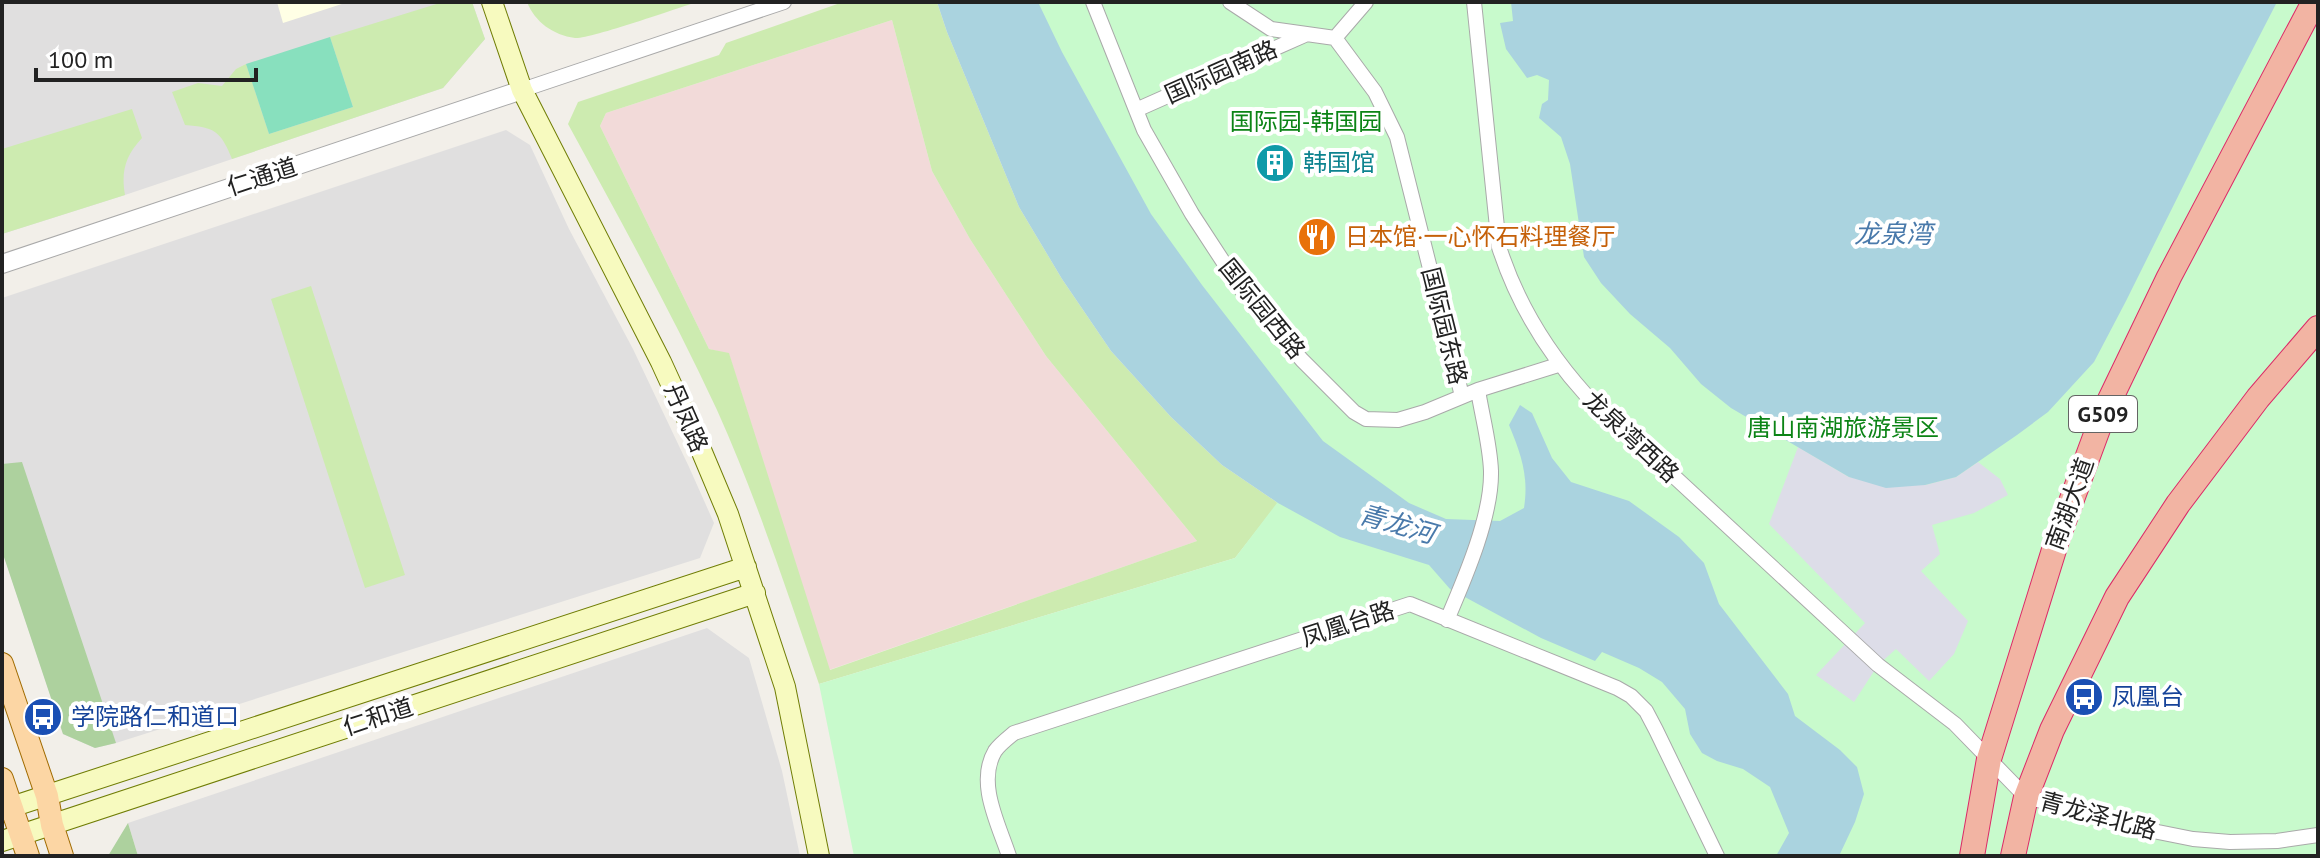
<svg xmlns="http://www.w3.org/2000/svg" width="2320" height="858" font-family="'PT Sans','Noto Sans SC',sans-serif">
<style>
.residential{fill:#e0dfdf}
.commercial{fill:#f2dad9}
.education{fill:#ffffe5}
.grass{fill:#cdebb0;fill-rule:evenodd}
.forest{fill:#add19e}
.park{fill:#c8facc}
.pitch{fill:#88e0be}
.plaza{fill:#dddde8}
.water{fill:#aad3df}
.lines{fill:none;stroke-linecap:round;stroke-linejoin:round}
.minor-casing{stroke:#a9a9a9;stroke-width:16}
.tertiary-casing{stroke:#a9a9a9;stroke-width:20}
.secondary-casing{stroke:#707d05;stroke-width:22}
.primary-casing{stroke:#a06b00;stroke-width:24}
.trunk-casing{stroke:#dc2a67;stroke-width:26}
.minor{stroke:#fff;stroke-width:14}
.tertiary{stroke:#fff;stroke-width:18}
.secondary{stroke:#f7fabf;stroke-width:20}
.primary{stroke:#fcd6a4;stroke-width:22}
.trunk{stroke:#f2b4a3;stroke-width:24}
.labels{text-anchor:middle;stroke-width:8;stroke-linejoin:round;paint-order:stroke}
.shield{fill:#fff;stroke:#646464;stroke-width:2}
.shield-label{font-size:22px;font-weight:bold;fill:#222}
.street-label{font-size:24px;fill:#222;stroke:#fff}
.park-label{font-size:24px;fill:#0c8416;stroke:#fff}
.culture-label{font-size:24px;fill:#0d838f;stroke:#fff;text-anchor:start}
.food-label{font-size:24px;fill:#c56008;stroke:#fff;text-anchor:start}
.transit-label{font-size:24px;fill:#164399;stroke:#fff;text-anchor:start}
.water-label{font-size:26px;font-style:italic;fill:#4a7aab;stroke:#fff}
</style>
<rect width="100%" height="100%" fill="#f2efe9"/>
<path class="residential" d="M 2,2 L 472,2 L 485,39 L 443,88 L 125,195 L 2,234 Z
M 506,130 L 530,145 L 569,229 L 633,349 L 689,467 L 714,523 L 700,558 L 116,743 L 95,748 L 63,734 L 2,551 L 2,298 Z
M 707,628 L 749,658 L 782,771 L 800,856 L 138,856 L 128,823 Z"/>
<path class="commercial" d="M 892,20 L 932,171 L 970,239 L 1046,356 L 1197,541 L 829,670 L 729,354 L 709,349 L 600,126 L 606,113 Z"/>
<path class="education" d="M 277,2 L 348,2 L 283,23 Z"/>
<path class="grass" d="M 443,2 L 472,2 L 485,39 L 443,88 L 232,159 C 221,131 214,127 185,125 L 172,92 L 198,83 L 222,86 L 236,69 L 246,64 L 269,134 L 353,107 L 330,37 Z
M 527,2 L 697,2 C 678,8 587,40 575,38 C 553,35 535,22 527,2 Z
M 843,2 L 937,2 L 947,32 L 1019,207 L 1062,279 L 1111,351 L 1171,417 L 1222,465 L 1278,503 L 1235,558 L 819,684 C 787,592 757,499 717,410 C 672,313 619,218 568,124 L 578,102 L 719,55 L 726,43 ZM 892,20 L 932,171 L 970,239 L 1046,356 L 1197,541 L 830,670 L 729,353 L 709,349 L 600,126 L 606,113 Z
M 132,109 L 142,138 C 125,156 121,172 125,195 L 2,234 L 2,149 Z
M 311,286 L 405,575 L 365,588 L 271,299 Z"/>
<path class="forest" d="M 22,462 L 116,743 L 95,748 L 63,734 L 2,551 L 2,464 Z
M 128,823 L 138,856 L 108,856 Z"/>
<path class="park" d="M 970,2 L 2318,2 L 2318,856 L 854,856 L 819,684 L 1235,558 L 1277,503 L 1233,457 Z"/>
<path class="pitch" d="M 330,37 L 353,107 L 269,134 L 246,64 Z"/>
<path class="plaza" d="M 1798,447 L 1849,477 L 1925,485 L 1956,477 L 1978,462 L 2000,479 L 2008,495 L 1974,513 L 1932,525 L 1940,554 L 1921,571 L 1968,621 L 1954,654 L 1929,681 L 1896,649 L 1878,665 L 1854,702 L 1816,675 L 1865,623 L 1769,524 Z"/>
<path class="water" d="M 937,2 L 1038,2 L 1062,52 L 1151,214 L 1202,285 L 1323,441 L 1409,503 L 1446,519 L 1500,521 L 1524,508 C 1529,476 1521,454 1509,425 L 1520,405 L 1532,413 L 1552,458 L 1571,482 L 1629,501 L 1679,537 L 1704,563 L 1719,604 L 1788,694 L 1795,716 L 1840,750 L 1857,767 L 1864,794 L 1855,822 L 1839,856 L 1776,856 L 1789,833 L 1770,787 L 1743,769 L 1717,761 L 1702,753 L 1690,734 L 1685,709 L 1662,682 L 1639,668 L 1602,652 L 1595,661 L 1541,638 L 1450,589 L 1429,565 L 1340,537 L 1278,503 L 1222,465 L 1171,417 L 1111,351 L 1062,279 L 1019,207 L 947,32 Z
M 1511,2 L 2277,2 L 2211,130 L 2126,301 L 2094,362 L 2048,412 L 2017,435 L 1956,477 L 1925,485 L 1886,488 L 1849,477 L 1731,408 L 1701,384 L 1670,348 L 1630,314 L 1601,283 L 1584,257 L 1570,164 L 1561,137 L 1539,118 L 1542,104 L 1548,100 L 1549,80 L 1537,75 L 1527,78 L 1506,49 L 1500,23 L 1513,21 Z"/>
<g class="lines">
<defs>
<path id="minor" d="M 1093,2 L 1144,130 L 1192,214 L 1241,289 L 1302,360 L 1354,412 L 1366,419 L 1398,420 L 1425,412 L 1478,390 L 1558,365
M 1230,2 L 1271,29 L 1335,38 L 1375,92 L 1397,137 L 1462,396
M 1474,2 L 1499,247 C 1517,303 1547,352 1586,395 L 1878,665 L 1955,724 L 2026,797 L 2158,832 L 2193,839 L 2230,842 L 2277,841 L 2318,835
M 1335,38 L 1366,2
M 522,90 L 784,2
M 1136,110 L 1307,34
M 1447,620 C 1465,578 1492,516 1491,471 C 1490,444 1482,416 1478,390
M 1009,856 C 999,825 976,783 995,751 C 1000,744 1008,738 1014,733 L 1410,604 L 1617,688 L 1631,696 L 1646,711 L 1656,730 L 1717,856"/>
<path id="tertiary" d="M 2,264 L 522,90"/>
<path id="secondary" d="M 492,2 L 522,90 L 661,362 L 699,445 L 728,514 L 785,687 L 819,856
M 2,810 L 746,567
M 2,841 L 755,593"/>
<path id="primary" d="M 2,664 L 47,796 L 52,825 L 62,856
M 2,779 L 28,856"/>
<path id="trunk" d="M 1972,856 L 1989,759 L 2058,537 L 2105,410 L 2169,277 L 2314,2
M 2013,856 L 2026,797 L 2052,730 L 2117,597 L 2178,504 L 2258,398 L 2318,328"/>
</defs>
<use href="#minor" class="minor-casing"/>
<use href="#tertiary" class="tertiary-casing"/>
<use href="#secondary" class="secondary-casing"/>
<use href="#primary" class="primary-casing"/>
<use href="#trunk" class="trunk-casing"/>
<use href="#minor" class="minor"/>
<use href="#tertiary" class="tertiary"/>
<use href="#secondary" class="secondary"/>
<use href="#primary" class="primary"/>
<use href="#trunk" class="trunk"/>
</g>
<defs>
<symbol id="building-disc" viewBox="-11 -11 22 22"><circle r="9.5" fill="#0f9aa8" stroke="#fff"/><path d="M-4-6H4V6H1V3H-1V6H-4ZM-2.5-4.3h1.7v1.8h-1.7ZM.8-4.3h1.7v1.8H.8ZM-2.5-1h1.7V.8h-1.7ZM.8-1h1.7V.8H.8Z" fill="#fff"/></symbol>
<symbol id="restaurant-disc" viewBox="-11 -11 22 22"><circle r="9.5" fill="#e8710a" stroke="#fff"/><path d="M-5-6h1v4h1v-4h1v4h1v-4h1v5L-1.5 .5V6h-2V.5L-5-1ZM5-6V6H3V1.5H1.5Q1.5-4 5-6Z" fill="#fff"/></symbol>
<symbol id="bus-disc" viewBox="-11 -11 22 22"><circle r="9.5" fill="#1a4fb4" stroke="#fff"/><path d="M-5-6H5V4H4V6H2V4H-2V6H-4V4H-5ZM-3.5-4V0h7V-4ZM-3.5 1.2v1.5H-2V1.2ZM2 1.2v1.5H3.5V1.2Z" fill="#fff"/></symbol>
</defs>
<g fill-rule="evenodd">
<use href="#building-disc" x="1253" y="141" width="44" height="44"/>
<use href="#restaurant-disc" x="1295" y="215" width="44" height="44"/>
<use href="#bus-disc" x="2062" y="675" width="44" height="44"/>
<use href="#bus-disc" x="21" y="695" width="44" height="44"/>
</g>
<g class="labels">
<rect class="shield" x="2069" y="396" width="68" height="36" rx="6"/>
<g class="shield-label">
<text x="2103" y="422">G509</text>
</g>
<g class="street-label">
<text transform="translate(1221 72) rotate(-24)" y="8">国际园南路</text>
<text transform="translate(262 177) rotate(-18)" y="8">仁通道</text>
<text transform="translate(1262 309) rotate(51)" y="8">国际园西路</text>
<text transform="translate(1444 326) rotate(76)" y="8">国际园东路</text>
<text transform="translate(686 418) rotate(66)" y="8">丹凤路</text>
<text transform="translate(1631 437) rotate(43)" y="8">龙泉湾西路</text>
<text transform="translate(2070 504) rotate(-70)" y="8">南湖大道</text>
<text transform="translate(1348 624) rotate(-18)" y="8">凤凰台路</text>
<text transform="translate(378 717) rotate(-18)" y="8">仁和道</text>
<text transform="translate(2098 816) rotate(15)" y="8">青龙泽北路</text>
</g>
<g class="park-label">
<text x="1306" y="130">国际园-韩国园</text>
<text x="1843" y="436">唐山南湖旅游景区</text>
</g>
<g class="culture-label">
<text x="1303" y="171">韩国馆</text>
</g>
<g class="food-label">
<text x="1345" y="245">日本馆·一心怀石料理餐厅</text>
</g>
<g class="transit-label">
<text x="2112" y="705">凤凰台</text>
<text x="71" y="725">学院路仁和道口</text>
</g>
<g class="water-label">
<text x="1893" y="243">龙泉湾</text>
<text transform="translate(1397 524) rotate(16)" y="9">青龙河</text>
</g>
</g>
<rect width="2320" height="858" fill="none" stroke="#222222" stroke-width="8"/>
<path d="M36 68v12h220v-12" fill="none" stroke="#222222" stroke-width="4"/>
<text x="48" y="68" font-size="24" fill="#222222" stroke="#ffffff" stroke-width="6" paint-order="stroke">100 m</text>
</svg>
